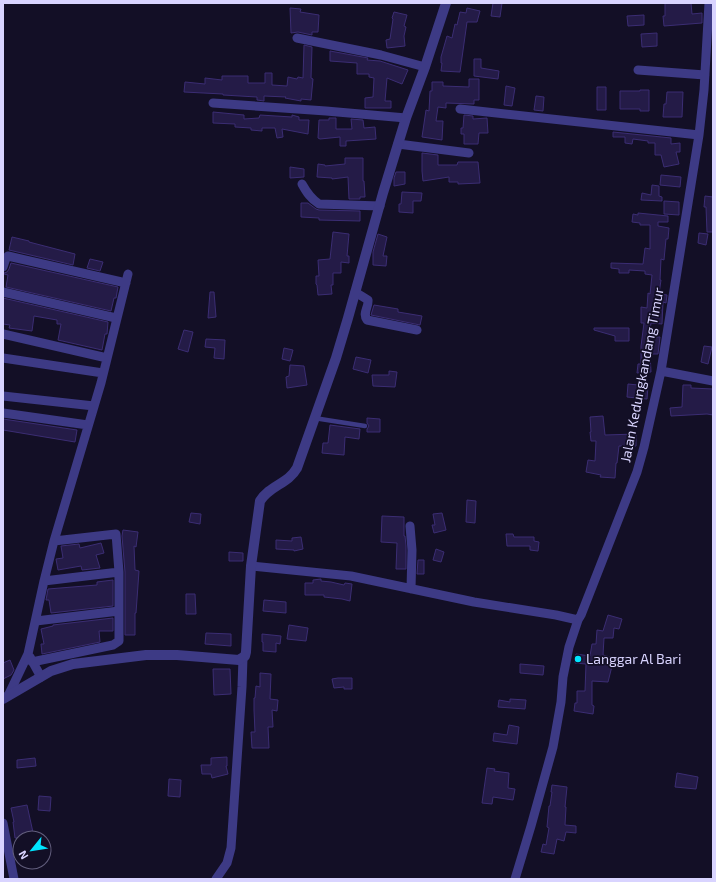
<svg xmlns="http://www.w3.org/2000/svg" width="716" height="882" font-family="'Exo 2',sans-serif">
<style>
.building{fill:#241b47;stroke:#3b2d73}
.lines{fill:none;stroke-linecap:round;stroke-linejoin:round}
.service{stroke:#3d3a85;stroke-width:4.5}
.minor{stroke:#3d3a85;stroke-width:9}
.tertiary{stroke:#3d3a85;stroke-width:10}
.poi-dot{fill:#00e5ff;stroke:#130f26;stroke-width:1.5}
.labels{text-anchor:middle;stroke-width:3.5;stroke-linejoin:round;paint-order:stroke}
.street-label{font-size:14px;fill:#d9d4ff;stroke:#130f26}
.poi-label{font-size:14px;fill:#d9d4ff;stroke:#130f26;text-anchor:start}
</style>
<rect width="100%" height="100%" fill="#130f26"/>
<path class="building" d="M 493,3 L 502,3 L 500,17 L 491,16 Z
M 665,3 L 691,3 L 692,14 L 702,13 L 702,23 L 664,26 L 663,16 L 665,16 Z
M 290,8 L 301,9 L 300,12 L 319,15 L 318,32 L 312,32 L 312,35 L 298,32 L 291,33 Z
M 467,8 L 480,11 L 477,22 L 467,22 L 460,72 L 441,71 L 442,63 L 441,63 L 441,57 L 447,36 L 452,38 L 455,24 L 457,25 L 460,12 L 466,13 Z
M 394,12 L 407,15 L 404,26 L 406,27 L 404,36 L 405,46 L 387,48 L 386,40 L 390,39 L 393,19 L 392,18 Z
M 644,15 L 644,25 L 628,26 L 627,16 Z
M 657,33 L 657,46 L 642,47 L 641,34 Z
M 304,45 L 312,47 L 311,78 L 313,79 L 311,100 L 301,99 L 301,101 L 285,98 L 286,97 L 264,96 L 264,101 L 257,100 L 257,97 L 223,95 L 223,94 L 184,92 L 185,82 L 205,84 L 205,78 L 222,80 L 222,76 L 248,76 L 248,83 L 265,83 L 265,73 L 272,73 L 272,85 L 287,86 L 288,77 L 297,79 L 298,77 L 303,78 Z
M 330,51 L 368,58 L 367,60 L 380,61 L 408,70 L 402,84 L 387,78 L 385,101 L 391,101 L 391,108 L 365,108 L 365,98 L 373,97 L 374,78 L 369,77 L 369,74 L 357,74 L 357,63 L 330,61 Z
M 474,59 L 481,59 L 481,68 L 499,71 L 498,79 L 474,76 Z
M 469,79 L 479,79 L 479,100 L 474,100 L 474,104 L 446,103 L 446,108 L 438,107 L 436,121 L 443,121 L 442,140 L 422,137 L 426,110 L 429,111 L 430,91 L 432,91 L 432,82 L 443,82 L 443,86 L 469,87 Z
M 506,86 L 515,88 L 512,106 L 504,105 Z
M 597,87 L 606,87 L 606,110 L 597,110 Z
M 640,90 L 649,90 L 649,111 L 640,111 L 640,109 L 620,109 L 620,91 L 640,91 Z
M 667,92 L 683,92 L 682,117 L 663,117 L 664,104 L 666,104 Z
M 536,96 L 544,97 L 543,111 L 534,110 Z
M 213,112 L 244,115 L 244,119 L 259,118 L 260,115 L 292,117 L 292,115 L 299,117 L 299,120 L 309,120 L 308,134 L 282,129 L 283,137 L 277,138 L 275,128 L 262,128 L 262,131 L 251,130 L 251,128 L 235,127 L 235,124 L 213,123 Z
M 464,115 L 473,116 L 473,119 L 487,118 L 488,133 L 479,133 L 478,144 L 464,144 L 464,134 L 461,134 L 461,128 L 463,128 Z
M 329,118 L 336,118 L 336,129 L 352,129 L 351,119 L 363,120 L 364,128 L 375,127 L 376,139 L 346,141 L 346,146 L 340,146 L 340,137 L 320,139 L 318,138 L 319,120 L 329,120 Z
M 613,132 L 671,138 L 671,144 L 680,143 L 680,152 L 676,152 L 679,164 L 664,167 L 661,155 L 655,155 L 655,143 L 648,143 L 648,141 L 633,139 L 632,144 L 625,143 L 625,137 L 613,137 Z
M 422,153 L 438,155 L 438,165 L 457,165 L 458,162 L 478,162 L 480,183 L 458,184 L 458,182 L 449,182 L 449,177 L 423,181 L 422,171 Z
M 345,158 L 363,158 L 363,181 L 364,181 L 365,197 L 360,197 L 360,199 L 349,199 L 348,177 L 332,179 L 332,178 L 317,177 L 318,164 L 325,165 L 325,166 L 345,164 Z
M 290,167 L 304,169 L 304,177 L 290,178 Z
M 396,172 L 405,172 L 405,184 L 394,186 L 394,178 Z
M 661,175 L 681,177 L 680,187 L 660,185 Z
M 652,185 L 659,186 L 659,196 L 662,197 L 662,201 L 641,200 L 642,193 L 651,195 Z
M 402,192 L 422,193 L 421,201 L 413,201 L 413,213 L 399,212 L 399,204 L 401,204 Z
M 705,196 L 713,197 L 713,232 L 707,232 L 706,207 L 704,207 Z
M 664,201 L 679,202 L 679,215 L 664,214 Z
M 301,203 L 308,203 L 316,209 L 319,210 L 360,211 L 360,221 L 319,220 L 319,218 L 301,217 Z
M 638,213 L 668,216 L 668,222 L 658,222 L 658,226 L 669,228 L 668,239 L 666,239 L 664,260 L 661,259 L 660,280 L 661,280 L 659,294 L 667,295 L 666,303 L 663,302 L 662,324 L 651,323 L 649,337 L 660,337 L 658,354 L 650,354 L 651,372 L 637,373 L 638,364 L 641,364 L 641,346 L 644,323 L 641,323 L 641,307 L 647,308 L 648,293 L 650,294 L 652,275 L 645,274 L 645,271 L 629,270 L 629,273 L 619,273 L 619,269 L 611,268 L 611,263 L 643,264 L 645,248 L 650,249 L 650,225 L 640,225 L 640,223 L 632,222 L 633,214 L 638,215 Z
M 333,232 L 349,234 L 347,256 L 349,256 L 349,263 L 341,262 L 341,273 L 333,273 L 333,285 L 331,285 L 332,294 L 318,295 L 317,285 L 316,284 L 316,276 L 319,276 L 318,260 L 330,259 Z
M 699,233 L 708,234 L 706,245 L 698,243 Z
M 378,234 L 387,237 L 383,256 L 387,256 L 386,266 L 373,265 L 373,252 Z
M 12,237 L 29,241 L 29,242 L 75,254 L 73,265 L 9,250 Z
M 90,259 L 103,262 L 100,271 L 87,268 Z
M 11,263 L 118,287 L 116,298 L 114,298 L 111,311 L 6,287 L 8,275 L 4,274 L 4,273 L 7,272 L 9,269 Z
M 210,292 L 214,292 L 216,317 L 208,318 Z
M 3,298 L 108,322 L 107,334 L 105,334 L 102,350 L 58,340 L 61,324 L 57,324 L 57,320 L 34,316 L 32,331 L 9,328 L 10,325 L 3,324 Z
M 374,305 L 398,309 L 398,312 L 422,316 L 420,325 L 371,315 Z
M 594,328 L 629,328 L 629,341 L 615,341 L 615,336 L 594,330 Z
M 184,330 L 193,332 L 188,352 L 178,349 Z
M 206,339 L 225,340 L 224,359 L 214,358 L 215,348 L 205,347 Z
M 704,346 L 712,347 L 708,364 L 701,362 Z
M 284,348 L 293,350 L 290,361 L 282,359 Z
M 356,357 L 371,360 L 368,373 L 353,369 Z
M 290,365 L 304,366 L 307,385 L 287,388 L 286,377 L 289,376 Z
M 389,371 L 397,372 L 395,387 L 373,386 L 372,375 L 389,375 Z
M 628,384 L 648,386 L 647,399 L 627,397 Z
M 683,385 L 691,385 L 691,388 L 713,389 L 713,415 L 707,414 L 671,416 L 670,408 L 682,407 Z
M 603,416 L 605,435 L 636,434 L 636,446 L 619,446 L 617,463 L 616,463 L 615,478 L 600,477 L 601,475 L 586,472 L 588,460 L 595,461 L 596,441 L 591,441 L 590,432 L 591,432 L 590,417 Z
M 367,418 L 380,419 L 380,432 L 367,432 L 367,429 L 369,426 L 367,423 Z
M 3,419 L 77,430 L 75,442 L 3,430 Z
M 330,425 L 360,429 L 359,439 L 345,437 L 344,455 L 322,453 L 323,443 L 328,443 Z
M 467,500 L 476,501 L 475,523 L 466,522 Z
M 191,513 L 201,514 L 200,524 L 189,522 Z
M 442,513 L 446,530 L 434,533 L 432,525 L 435,525 L 433,514 Z
M 382,516 L 404,517 L 404,536 L 405,536 L 406,546 L 406,569 L 396,569 L 397,543 L 381,542 Z
M 123,530 L 138,532 L 136,547 L 134,546 L 135,570 L 139,571 L 136,613 L 135,613 L 135,635 L 125,635 L 125,572 L 122,536 Z
M 506,534 L 513,534 L 514,537 L 534,537 L 534,541 L 539,542 L 538,551 L 530,550 L 530,546 L 507,546 Z
M 301,537 L 303,549 L 294,551 L 294,550 L 276,549 L 276,540 L 292,541 L 292,538 Z
M 101,543 L 104,553 L 96,555 L 100,568 L 82,570 L 81,566 L 58,570 L 56,559 L 63,558 L 61,546 L 79,544 L 80,548 Z
M 436,549 L 444,552 L 441,562 L 433,560 Z
M 229,552 L 243,553 L 243,561 L 229,561 Z
M 418,560 L 424,560 L 424,574 L 417,574 Z
M 321,579 L 321,581 L 331,582 L 344,585 L 345,583 L 352,584 L 350,601 L 342,599 L 324,597 L 324,595 L 305,595 L 305,583 L 313,583 L 313,580 Z
M 113,580 L 113,606 L 51,613 L 49,600 L 46,600 L 48,589 L 97,585 L 97,582 Z
M 186,594 L 195,594 L 196,614 L 186,614 Z
M 264,600 L 286,602 L 286,613 L 263,611 Z
M 608,615 L 622,619 L 619,629 L 614,628 L 613,638 L 604,638 L 603,655 L 614,658 L 608,682 L 592,681 L 592,705 L 594,706 L 593,714 L 574,711 L 575,703 L 577,703 L 577,691 L 585,691 L 586,664 L 575,663 L 576,654 L 590,656 L 592,644 L 596,644 L 597,630 L 603,631 Z
M 113,618 L 113,631 L 99,631 L 100,642 L 42,654 L 41,644 L 44,644 L 41,629 L 53,626 L 53,625 Z
M 289,625 L 308,628 L 306,641 L 287,639 Z
M 206,633 L 231,634 L 231,646 L 205,644 Z
M 262,634 L 281,636 L 280,644 L 276,643 L 276,652 L 263,651 L 263,642 L 262,642 Z
M 10,660 L 14,670 L 11,675 L 3,679 L 3,663 Z
M 520,664 L 544,666 L 543,675 L 520,673 Z
M 213,669 L 230,669 L 231,694 L 214,695 Z
M 260,673 L 271,674 L 270,699 L 278,700 L 277,711 L 272,710 L 273,727 L 268,727 L 269,748 L 252,748 L 251,732 L 255,732 L 254,710 L 254,698 L 255,698 L 256,686 L 260,687 Z
M 338,678 L 352,678 L 352,689 L 344,689 L 344,687 L 334,688 L 332,679 Z
M 510,699 L 526,700 L 525,709 L 498,707 L 499,700 L 510,702 Z
M 509,725 L 519,727 L 517,744 L 493,741 L 494,733 L 507,735 Z
M 227,757 L 227,766 L 226,766 L 228,774 L 212,778 L 211,774 L 202,774 L 201,765 L 211,765 L 211,758 Z
M 35,758 L 36,766 L 17,768 L 17,760 Z
M 487,768 L 495,769 L 494,771 L 509,773 L 508,788 L 515,789 L 513,800 L 493,797 L 492,804 L 482,803 Z
M 677,773 L 698,777 L 696,789 L 675,787 Z
M 169,779 L 181,780 L 180,797 L 168,796 Z
M 552,785 L 567,787 L 565,807 L 566,807 L 565,825 L 576,826 L 576,833 L 566,832 L 564,841 L 557,839 L 554,854 L 541,852 L 543,844 L 546,845 L 549,828 L 547,827 L 549,806 L 550,806 L 552,792 L 551,792 Z
M 39,796 L 51,797 L 50,811 L 38,810 Z
M 27,805 L 34,837 L 15,838 L 13,822 L 14,822 L 11,808 Z"/>
<g class="lines">
<path class="service" d="M 314,418 L 365,426"/>
<path class="minor" d="M 297,38 L 381,55 L 425,67
M 638,70 L 705,75
M 213,103 L 326,111 L 406,118
M 460,109 L 699,135
M 398,144 L 469,153
M 302,184 C 307,193 311,199 319,204 L 380,206
M 3,267 L 6,258 L 8,256 L 126,283
M 3,292 L 116,318
M 355,292 L 368,300 C 369,307 362,313 367,320 L 417,330
M 3,334 L 107,358
M 3,358 L 103,373
M 661,371 L 713,381
M 3,396 L 94,406
M 3,413 L 88,425
M 410,526 L 412,550 L 411,589
M 54,541 L 116,534 L 119,572 L 119,611
M 251,566 L 351,576 L 474,602 L 556,615 L 578,620
M 44,581 L 119,572
M 30,657 L 41,677
M 32,662 L 113,645 L 119,641 L 119,611 L 36,621
M 8,696 L 28,654 L 44,581 L 54,541 L 101,383 L 128,274
M 3,823 L 14,879
M 216,879 L 227,863 L 231,848 L 242,687 L 243,658
M 515,879 L 531,826 L 553,747 L 561,702 L 563,677 L 569,647 L 578,620 L 581,615 L 637,472 L 644,447 L 661,371 L 699,135 L 704,90 L 709,3"/>
<path class="tertiary" d="M 3,699 L 51,671 L 73,664 L 146,655 L 177,655 L 239,660 L 245,656 L 246,652 L 251,566 L 260,501 C 270,485 288,484 297,468 L 336,358 L 348,318 L 383,193 L 406,118 L 425,67 L 446,3"/>
</g>
<circle class="poi-dot" cx="578" cy="659" r="4"/>
<g class="labels">
<g class="street-label">
<text transform="translate(642 375) rotate(-79)" y="5">Jalan Kedungkandang Timur</text>
</g>
<g class="poi-label">
<text x="586" y="664">Langgar Al Bari</text>
</g>
</g>
<rect width="716" height="882" fill="none" stroke="#d9d4ff" stroke-width="8"/>
<g transform="translate(32 850) rotate(240)"><circle r="19" fill="#130f26" stroke="#625e7d"/>
<path d="M0-3L7 15L0 10L-7 15Z" fill="#00e5ff"/>
<text y="-6" font-size="11" font-weight="bold" text-anchor="middle" fill="#d9d4ff">N</text>
</g>
</svg>
